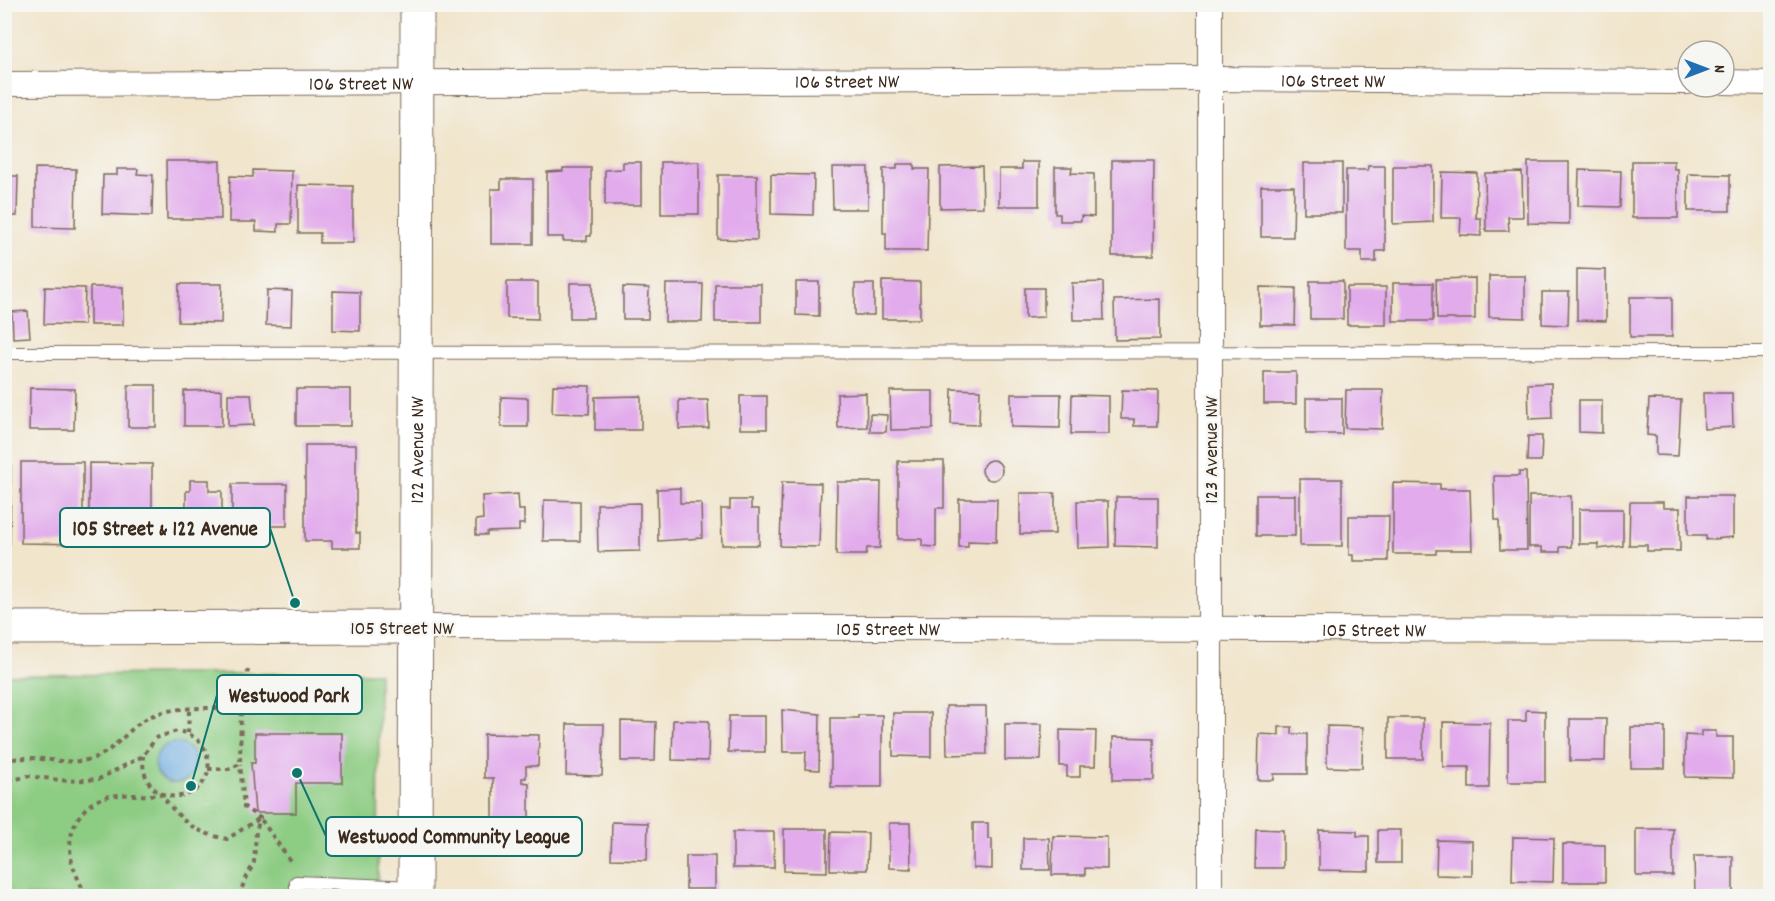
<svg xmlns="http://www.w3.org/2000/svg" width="1775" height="901" font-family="Dekko,sans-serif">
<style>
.green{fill:#8dcc83;stroke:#647b50;stroke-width:1.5}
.water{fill:#6fade1;stroke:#556c80;stroke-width:1.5}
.building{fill:#e2acec}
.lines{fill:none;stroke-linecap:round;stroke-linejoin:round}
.lane-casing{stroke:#7b6b5b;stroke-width:14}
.street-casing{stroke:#7b6b5b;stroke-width:26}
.secondary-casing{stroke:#7b6b5b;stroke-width:35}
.path{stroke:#7b6b5b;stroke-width:4;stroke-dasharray:4.5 4.5;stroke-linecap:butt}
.lane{stroke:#fff;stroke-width:12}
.street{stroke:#fff;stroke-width:24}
.secondary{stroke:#fff;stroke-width:33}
.labels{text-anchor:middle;stroke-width:5;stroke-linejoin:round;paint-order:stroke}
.street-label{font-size:20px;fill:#3b2a1e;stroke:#f6f6f2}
.leader{fill:none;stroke:#0f766e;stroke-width:2}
.callout-dot{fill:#0f766e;stroke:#f6f6f2;stroke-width:2}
.callout{fill:#f6f6f2;stroke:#0f766e;stroke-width:2}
.callout-label{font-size:21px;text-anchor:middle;font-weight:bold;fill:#3b2a1e}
</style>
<rect width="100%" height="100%" fill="#f6f6f2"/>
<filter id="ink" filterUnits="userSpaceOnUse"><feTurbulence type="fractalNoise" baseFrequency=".0167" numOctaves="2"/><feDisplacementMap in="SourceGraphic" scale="12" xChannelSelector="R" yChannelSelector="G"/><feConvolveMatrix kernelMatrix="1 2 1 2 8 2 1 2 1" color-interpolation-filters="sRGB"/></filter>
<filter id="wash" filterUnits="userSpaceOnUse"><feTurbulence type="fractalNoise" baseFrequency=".008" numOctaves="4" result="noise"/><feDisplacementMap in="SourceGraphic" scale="24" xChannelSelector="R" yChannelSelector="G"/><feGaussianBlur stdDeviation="1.35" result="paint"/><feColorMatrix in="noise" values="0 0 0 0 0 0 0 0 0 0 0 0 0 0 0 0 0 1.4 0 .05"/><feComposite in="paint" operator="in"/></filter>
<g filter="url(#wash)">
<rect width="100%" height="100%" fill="#f1e5cc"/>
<path class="green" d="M 379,673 L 378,896 L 5,896 L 5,675 Z"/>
<path class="water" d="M155 763a20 20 0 1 1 40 0a20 20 0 1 1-40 0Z"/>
<g id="blocks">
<path class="building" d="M 1112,160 L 1154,160 L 1153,256 L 1112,256 Z
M 166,161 L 220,161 L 221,219 L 167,219 Z
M 1632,161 L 1674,161 L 1674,169 L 1678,169 L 1678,218 L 1632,218 Z
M 623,162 L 641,162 L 641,205 L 605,205 L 605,170 L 623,169 Z
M 661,162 L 699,162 L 699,214 L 661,214 Z
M 1022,162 L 1039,162 L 1039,206 L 999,206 L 999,169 L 1022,169 Z
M 1528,162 L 1569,162 L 1569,224 L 1528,223 Z
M 1304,163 L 1342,163 L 1342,213 L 1304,213 Z
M 897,164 L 914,164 L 914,169 L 929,169 L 927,251 L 886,251 L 886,233 L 883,233 L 883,169 L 897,169 Z
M 982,166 L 983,207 L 940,208 L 940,167 Z
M 1368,166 L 1385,166 L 1385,251 L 1376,251 L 1376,262 L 1362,262 L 1362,251 L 1346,251 L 1346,170 L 1368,170 Z
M 1393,166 L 1433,166 L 1433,222 L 1393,224 Z
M 832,167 L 868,167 L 868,209 L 833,209 Z
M 1055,167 L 1072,167 L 1071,173 L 1094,174 L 1094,217 L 1081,216 L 1081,221 L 1060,221 L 1060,214 L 1055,214 Z
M 35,168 L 76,169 L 75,228 L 35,227 Z
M 563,168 L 591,168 L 591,236 L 587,236 L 587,241 L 563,241 L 563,237 L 547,237 L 547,172 L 563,171 Z
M 117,169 L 138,169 L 137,174 L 153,175 L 152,216 L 102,214 L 103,175 L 117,175 Z
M 253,170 L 292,171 L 291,224 L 278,224 L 278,232 L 256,231 L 256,222 L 229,222 L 230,176 L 253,177 Z
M 1579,170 L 1621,171 L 1620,207 L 1578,206 Z
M 1442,172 L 1477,173 L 1476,218 L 1481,218 L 1481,236 L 1460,235 L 1461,218 L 1441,218 Z
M 1522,172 L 1523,217 L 1508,217 L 1509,231 L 1486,231 L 1485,173 Z
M 771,174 L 814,175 L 813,215 L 771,214 Z
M 1688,174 L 1730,175 L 1730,211 L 1688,211 Z
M 718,175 L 757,175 L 757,240 L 718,239 Z
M 4,176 L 18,176 L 17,216 L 4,216 Z
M 501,179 L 533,179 L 533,244 L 491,244 L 491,189 L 501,189 Z
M 298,185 L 353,186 L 353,243 L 320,243 L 320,233 L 298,233 Z
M 1261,186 L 1294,186 L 1293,237 L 1261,237 Z
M 1577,269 L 1606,270 L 1606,321 L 1577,320 Z
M 1489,276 L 1525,276 L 1525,318 L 1489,317 Z
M 1475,278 L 1475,319 L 1437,319 L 1436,279 Z
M 882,281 L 920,282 L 920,319 L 882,319 Z
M 1310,281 L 1343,281 L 1343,319 L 1310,319 Z
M 507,282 L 538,282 L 538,319 L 507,318 Z
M 796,282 L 819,282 L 819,316 L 796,315 Z
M 1103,282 L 1104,320 L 1073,320 L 1072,283 Z
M 570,283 L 593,283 L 593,318 L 570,318 Z
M 1393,283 L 1433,283 L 1433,321 L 1393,321 Z
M 179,284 L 222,284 L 221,323 L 178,322 Z
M 666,284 L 703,284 L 702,322 L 665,322 Z
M 715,284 L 761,284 L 761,322 L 715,322 Z
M 855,284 L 874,284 L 874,315 L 855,315 Z
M 45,287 L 85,288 L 84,325 L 44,324 Z
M 90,287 L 123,287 L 123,325 L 90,325 Z
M 623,287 L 649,288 L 648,319 L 623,319 Z
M 1260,287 L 1296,288 L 1295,325 L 1260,325 Z
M 1347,287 L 1386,287 L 1386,325 L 1347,325 Z
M 1025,288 L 1044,288 L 1044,317 L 1025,318 Z
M 267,290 L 292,291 L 291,326 L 266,325 Z
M 333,291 L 360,292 L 360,331 L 333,330 Z
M 1542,292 L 1569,292 L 1568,325 L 1542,324 Z
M 1630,297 L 1672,297 L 1672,337 L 1630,337 Z
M 1160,299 L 1160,339 L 1115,340 L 1114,300 Z
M 28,311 L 30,337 L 13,338 L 12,312 Z
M 1264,372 L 1296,372 L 1296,404 L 1264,404 Z
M 1551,383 L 1552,418 L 1529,419 L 1528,384 Z
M 128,385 L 156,385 L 156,427 L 128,427 Z
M 553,385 L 590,386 L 589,414 L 552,413 Z
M 30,388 L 75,389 L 74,430 L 29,430 Z
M 296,389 L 351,389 L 351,426 L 296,426 Z
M 952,389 L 980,390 L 979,425 L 951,424 Z
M 222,390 L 222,426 L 184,426 L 184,391 Z
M 1122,390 L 1158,391 L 1157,426 L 1134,426 L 1134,419 L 1121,419 Z
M 1346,390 L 1383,390 L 1382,429 L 1345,428 Z
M 890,391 L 933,391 L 933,429 L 891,430 Z
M 866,393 L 867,427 L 838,428 L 837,394 Z
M 1703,393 L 1732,393 L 1733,427 L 1704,429 Z
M 228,394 L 251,394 L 254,425 L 228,426 Z
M 1011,394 L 1061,394 L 1060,428 L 1011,427 Z
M 1072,395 L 1109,396 L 1109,434 L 1071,434 Z
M 641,396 L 641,430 L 595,430 L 595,397 Z
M 740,396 L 767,396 L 767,429 L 740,429 Z
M 501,397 L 528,398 L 528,427 L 501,427 Z
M 1306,398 L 1342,398 L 1342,434 L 1306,434 Z
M 1649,399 L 1681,400 L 1678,456 L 1656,455 L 1656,436 L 1647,435 Z
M 679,400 L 708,400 L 709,428 L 679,429 Z
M 1579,400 L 1602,400 L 1602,433 L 1579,432 Z
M 870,414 L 887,415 L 886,432 L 870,432 Z
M 1528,436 L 1542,436 L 1541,461 L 1527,461 Z
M 305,445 L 356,445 L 356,533 L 360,533 L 360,548 L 332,548 L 332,541 L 305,541 Z
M982 470a10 10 0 1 1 20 0a10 10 0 1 1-20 0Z
M 898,461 L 944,461 L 944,508 L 936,508 L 936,547 L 922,546 L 922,539 L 898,539 Z
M 21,462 L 83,462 L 83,544 L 21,543 Z
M 89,463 L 152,464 L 152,545 L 89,544 Z
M 4,464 L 11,464 L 10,544 L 4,544 Z
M 1519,472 L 1526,472 L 1527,550 L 1500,550 L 1499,520 L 1495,520 L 1494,476 L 1519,476 Z
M 1300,479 L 1342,479 L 1342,546 L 1300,546 Z
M 190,480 L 209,480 L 209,491 L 222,491 L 222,540 L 186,540 L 186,491 L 190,491 Z
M 782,482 L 821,483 L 819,547 L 780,546 Z
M 837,482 L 881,482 L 880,548 L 867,548 L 866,555 L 836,555 Z
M 1393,483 L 1440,484 L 1440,489 L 1470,489 L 1472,550 L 1436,550 L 1436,554 L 1393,554 Z
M 232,484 L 287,484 L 287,526 L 232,526 Z
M 680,488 L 680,503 L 701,503 L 702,538 L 658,541 L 657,489 Z
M 1020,493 L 1055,493 L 1055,534 L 1020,534 Z
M 518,494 L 519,510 L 524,510 L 524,524 L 519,524 L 519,531 L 487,532 L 487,535 L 476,535 L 476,520 L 483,519 L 482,496 Z
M 1256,495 L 1295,495 L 1295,536 L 1256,536 Z
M 1529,496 L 1571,496 L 1571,547 L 1560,547 L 1560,552 L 1542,552 L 1542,547 L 1529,547 Z
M 1688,496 L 1733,496 L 1733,537 L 1706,540 L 1706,535 L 1688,535 Z
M 1116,497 L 1158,497 L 1158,547 L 1115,546 Z
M 959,499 L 997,499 L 996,542 L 968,541 L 968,547 L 959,547 Z
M 544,500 L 580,501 L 580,541 L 543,541 Z
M 730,500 L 751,500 L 751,509 L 759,509 L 759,545 L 722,545 L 721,509 L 730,509 Z
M 1077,501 L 1108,501 L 1109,547 L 1078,548 Z
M 1630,502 L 1663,502 L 1663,508 L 1680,508 L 1680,551 L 1647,551 L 1647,545 L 1629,545 Z
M 640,503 L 640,551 L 598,552 L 597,504 Z
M 1579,509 L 1623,509 L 1623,546 L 1598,549 L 1598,544 L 1579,544 Z
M 1349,516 L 1389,516 L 1388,561 L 1353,561 L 1353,555 L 1349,555 Z
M 946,706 L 986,706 L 987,754 L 947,755 Z
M 782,710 L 820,714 L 819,770 L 805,769 L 806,752 L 783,752 Z
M 1526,710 L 1545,711 L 1545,782 L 1508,782 L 1508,721 L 1526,721 Z
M 893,713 L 931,713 L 931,757 L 893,756 Z
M 858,715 L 882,715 L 882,787 L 831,787 L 831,718 L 858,718 Z
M 729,716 L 765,716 L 765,752 L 728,752 Z
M 1388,718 L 1423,718 L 1423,759 L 1388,759 Z
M 1570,719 L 1606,719 L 1605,761 L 1570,761 Z
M 673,720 L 709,721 L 708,761 L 672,760 Z
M 621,721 L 656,722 L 655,761 L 621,761 Z
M 1443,722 L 1490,723 L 1489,788 L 1469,788 L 1469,767 L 1443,767 Z
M 567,724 L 604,724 L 602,776 L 566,775 Z
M 1005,724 L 1042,724 L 1041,760 L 1005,760 Z
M 1327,726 L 1363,727 L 1362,768 L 1327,767 Z
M 1279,727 L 1292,727 L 1292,734 L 1307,734 L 1307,774 L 1274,774 L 1274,780 L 1258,780 L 1259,734 L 1279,735 Z
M 1631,727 L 1665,727 L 1665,768 L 1631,768 Z
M 1060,730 L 1096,731 L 1095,766 L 1080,766 L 1080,777 L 1067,777 L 1067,766 L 1060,766 Z
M 1701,731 L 1716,731 L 1716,737 L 1733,737 L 1733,778 L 1685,777 L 1685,735 L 1701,736 Z
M 255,733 L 342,733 L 342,783 L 296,783 L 296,813 L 255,813 L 251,763 L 255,763 Z
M 484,734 L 539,735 L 538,766 L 526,766 L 526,778 L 522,778 L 522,782 L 529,783 L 529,841 L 493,840 L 493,778 L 484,778 Z
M 1113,737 L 1154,738 L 1154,780 L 1113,780 Z
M 612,822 L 648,823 L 647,860 L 611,859 Z
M 889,823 L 910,823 L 911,869 L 889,868 Z
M 973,823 L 988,823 L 988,839 L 992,839 L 992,869 L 973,868 Z
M 784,829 L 827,829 L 827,872 L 784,871 Z
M 1256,829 L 1283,830 L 1283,868 L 1255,868 Z
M 1636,829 L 1673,829 L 1673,876 L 1636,876 Z
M 1319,830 L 1357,831 L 1357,836 L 1369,836 L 1369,871 L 1319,870 Z
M 1378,830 L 1401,830 L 1401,863 L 1378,863 Z
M 733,832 L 774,832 L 774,868 L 733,868 Z
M 831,832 L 868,833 L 867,870 L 830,870 Z
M 1053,836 L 1107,837 L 1107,869 L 1085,868 L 1085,875 L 1052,875 Z
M 1513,837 L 1554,838 L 1553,882 L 1512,881 Z
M 1023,838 L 1049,838 L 1050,870 L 1023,870 Z
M 1437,840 L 1472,841 L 1472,876 L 1436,875 Z
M 1563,844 L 1605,845 L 1605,882 L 1563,882 Z
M 686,856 L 715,856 L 715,889 L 686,889 Z
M 1694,856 L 1733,856 L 1733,895 L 1695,895 Z"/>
</g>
</g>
<g filter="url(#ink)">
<use href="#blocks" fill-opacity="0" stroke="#7b6b5b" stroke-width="1.5"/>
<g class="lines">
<defs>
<path id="lane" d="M 4,353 L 1770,352
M 296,896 L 296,882 L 414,887"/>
<g id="street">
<path d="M 1210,4 L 1210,896"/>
<path d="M 1724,82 L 1770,83"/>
<path id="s1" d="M 4,84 L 1210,79 L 1688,82"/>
<path id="s2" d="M 414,627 L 1770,630"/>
</g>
<g id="secondary">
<path d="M 4,628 L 414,627"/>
<path id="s3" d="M 415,896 L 417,4"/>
</g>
</defs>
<use href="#lane" class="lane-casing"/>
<use href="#street" class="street-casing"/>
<use href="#secondary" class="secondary-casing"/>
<path class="path" d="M 188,733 L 189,711
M 4,761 C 36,752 61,767 91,759 C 117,752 129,724 154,715 C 180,705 214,709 241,708 L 248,670
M 208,769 L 229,769 L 240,764 L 241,708
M 9,781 L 28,776 L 68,781 L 99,779 L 143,756 L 156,738 L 177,731 C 189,733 201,739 206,752 C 224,801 140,819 143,756
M 85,896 C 81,883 73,871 71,857 C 66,829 82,802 109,796 C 127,793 141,797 161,794 C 181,821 193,832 227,839 L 260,818 L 291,862
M 238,896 L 254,862 L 256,832 L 260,818 L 244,807 L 240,764"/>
<use href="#lane" class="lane"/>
<use href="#street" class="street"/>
<use href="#secondary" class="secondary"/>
</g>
</g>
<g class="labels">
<g class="street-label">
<text dy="7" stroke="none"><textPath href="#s1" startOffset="1329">106 Street NW</textPath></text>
<text dy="7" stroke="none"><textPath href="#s1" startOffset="843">106 Street NW</textPath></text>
<text dy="7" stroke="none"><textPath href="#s1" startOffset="357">106 Street NW</textPath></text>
<text dy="7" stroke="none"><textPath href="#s3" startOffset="446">122 Avenue NW</textPath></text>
<text transform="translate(1210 450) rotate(-90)" y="7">123 Avenue NW</text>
<text x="402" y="634">105 Street NW</text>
<text dy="7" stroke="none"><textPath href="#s2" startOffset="474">105 Street NW</textPath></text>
<text dy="7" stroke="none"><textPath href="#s2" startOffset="960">105 Street NW</textPath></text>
</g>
</g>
<path class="leader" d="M295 603L270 528M191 786L217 695M297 773L326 836"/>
<g class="callout-dot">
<circle cx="295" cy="603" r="6"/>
<circle cx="191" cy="786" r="6"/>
<circle cx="297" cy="773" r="6"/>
</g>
<g class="callout">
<rect x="60" y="508" width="210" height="39" rx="6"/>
<rect x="217" y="675" width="145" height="39" rx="6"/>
<rect x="326" y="817" width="256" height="39" rx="6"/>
</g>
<g class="callout-label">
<text x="165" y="535">105 Street &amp; 122 Avenue</text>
<text x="289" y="702">Westwood Park</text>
<text x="454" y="843">Westwood Community League</text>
</g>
<rect width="1775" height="901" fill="none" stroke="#f6f6f2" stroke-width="24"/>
<g transform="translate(1706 69) rotate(90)"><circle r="28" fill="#f6f6f2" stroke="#aba49d" stroke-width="1.5"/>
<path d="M0-4.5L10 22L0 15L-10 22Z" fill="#1f6fb2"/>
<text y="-9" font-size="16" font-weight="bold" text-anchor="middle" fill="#3b2a1e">N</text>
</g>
</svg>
